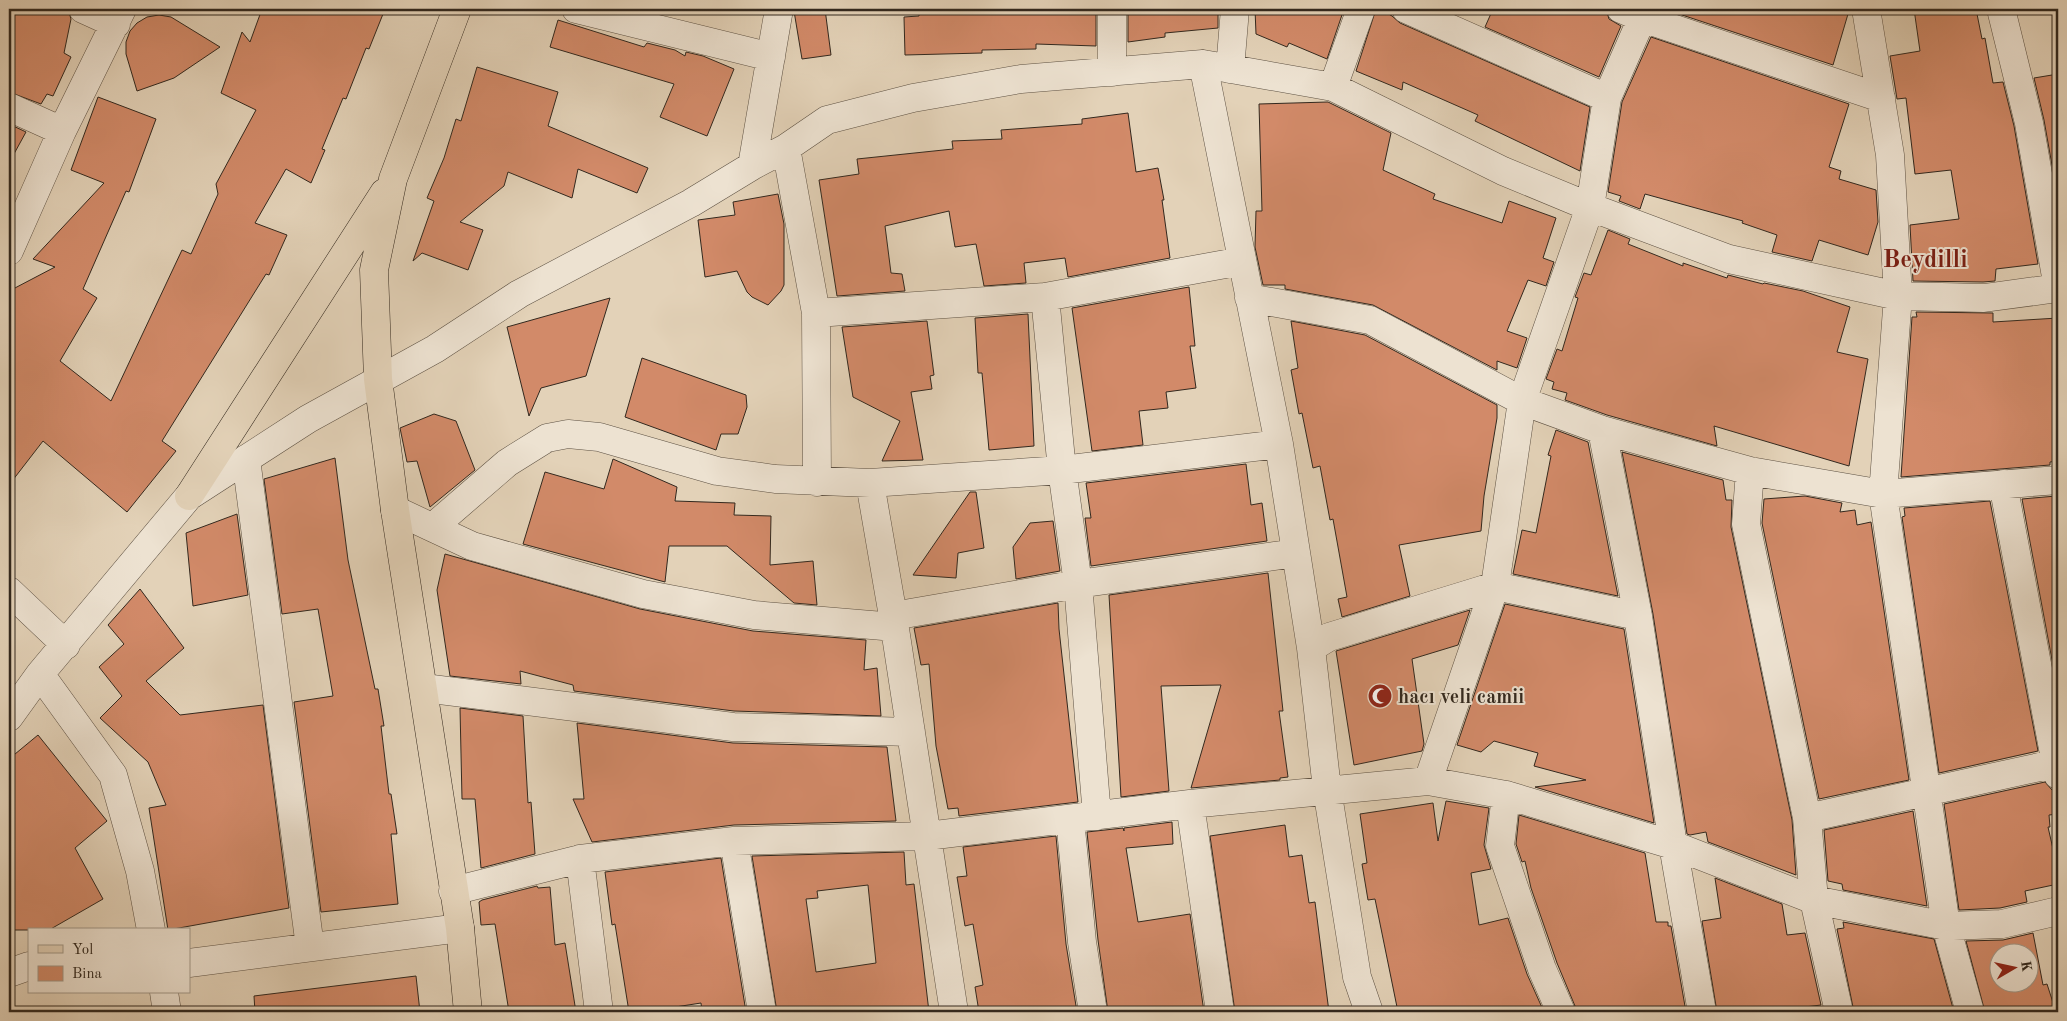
<svg xmlns="http://www.w3.org/2000/svg" width="2067" height="1021" font-family="'Old Standard TT',serif">
<style>
.building{fill:#d28a69;stroke:#32281e;fill-rule:evenodd}
.lines{fill:none;stroke-linecap:round;stroke-linejoin:round}
.minor-casing{stroke:#5e5244;stroke-width:29}
.major-casing{stroke:#32281e;stroke-width:29}
.minor{stroke:#ede2d1;stroke-width:28}
.major{stroke:#e3d2b8;stroke-width:28}
.labels{text-anchor:middle;stroke-width:4;stroke-linejoin:round;paint-order:stroke}
.poi-label{font-size:20px;font-weight:bold;fill:#32281e;stroke:#ede2d1;text-anchor:start}
.district-label{font-size:25px;font-weight:bold;fill:#7a1f14;stroke:#ede2d1}
</style>
<rect width="100%" height="100%" fill="#e3d2b8"/>
<filter id="stains"><feTurbulence type="fractalNoise" baseFrequency=".004" numOctaves="4"/><feColorMatrix values="0 0 0 0 .2 0 0 0 0 .09 0 0 0 0 .02 0 0 0 .5 -.17"/></filter>
<radialGradient id="worn" r=".72"><stop offset=".6" stop-color="#630" stop-opacity="0"/><stop offset="1" stop-color="#630" stop-opacity=".3"/></radialGradient>
<path class="building" d="M 9,9 L 68,9 L 71,19 L 64,53 L 71,57 L 53,96 L 47,94 L 41,104 L 9,92 Z
M 262,9 L 385,9 L 369,49 L 366,48 L 346,99 L 343,98 L 322,149 L 325,150 L 311,183 L 286,169 L 255,223 L 287,235 L 269,275 L 266,274 L 162,441 L 176,451 L 127,512 L 43,441 L 9,485 L 9,300 L 13,289 L 55,267 L 33,259 L 104,183 L 71,170 L 98,97 L 156,119 L 129,192 L 126,191 L 83,289 L 97,298 L 60,361 L 111,401 L 182,250 L 191,254 L 218,194 L 216,184 L 256,110 L 221,93 L 242,32 L 250,42 Z
M 808,9 L 825,9 L 831,55 L 802,59 L 794,11 Z
M 919,9 L 1096,9 L 1096,46 L 1036,44 L 1036,49 L 982,50 L 982,53 L 905,55 L 904,17 L 919,16 Z
M 1128,9 L 1218,9 L 1218,28 L 1165,33 L 1165,37 L 1128,42 Z
M 1255,9 L 1344,9 L 1327,59 L 1289,43 L 1287,47 L 1256,34 Z
M 1376,9 L 1380,9 L 1392,16 L 1400,23 L 1590,107 L 1580,171 L 1475,121 L 1478,115 L 1403,82 L 1402,90 L 1356,71 Z
M 1493,9 L 1606,9 L 1609,19 L 1621,26 L 1599,77 L 1485,27 Z
M 1664,9 L 1830,9 L 1848,14 L 1833,65 Z
M 1914,9 L 1976,9 L 1982,39 L 1985,38 L 1993,83 L 2003,82 L 2014,126 L 2038,264 L 1996,269 L 1995,281 L 1983,282 L 1913,281 L 1910,225 L 1959,219 L 1951,170 L 1915,174 L 1906,98 L 1897,99 L 1890,56 L 1920,51 Z
M 159,15 L 171,17 L 220,47 L 174,78 L 137,91 L 126,54 L 126,42 L 130,31 L 137,23 L 147,17 Z
M 558,20 L 644,47 L 647,43 L 675,50 L 685,56 L 686,52 L 703,56 L 734,69 L 707,136 L 660,117 L 674,84 L 550,47 Z
M 1651,37 L 1849,104 L 1829,167 L 1841,171 L 1839,179 L 1876,190 L 1878,222 L 1868,255 L 1819,240 L 1812,261 L 1772,252 L 1777,235 L 1742,223 L 1743,221 L 1645,194 L 1640,209 L 1619,201 L 1621,196 L 1608,192 L 1622,102 Z
M 477,67 L 558,92 L 548,126 L 648,168 L 637,193 L 578,169 L 572,198 L 508,172 L 504,186 L 460,222 L 483,230 L 468,270 L 422,253 L 413,261 L 434,201 L 427,198 L 444,158 L 456,119 L 461,121 Z
M 2058,74 L 2058,199 L 2044,120 L 2034,78 Z
M 1328,102 L 1391,133 L 1383,170 L 1435,194 L 1433,199 L 1502,223 L 1509,201 L 1556,218 L 1543,258 L 1554,262 L 1546,286 L 1528,280 L 1507,331 L 1527,338 L 1517,368 L 1497,361 L 1497,370 L 1373,305 L 1285,289 L 1285,285 L 1263,285 L 1255,247 L 1256,211 L 1262,211 L 1259,104 Z
M 1128,113 L 1136,172 L 1158,168 L 1164,200 L 1162,200 L 1170,258 L 1068,277 L 1065,258 L 1024,263 L 1026,283 L 984,286 L 976,244 L 955,247 L 949,211 L 885,226 L 891,273 L 902,274 L 905,291 L 837,296 L 819,180 L 859,174 L 857,159 L 953,149 L 952,141 L 1002,139 L 1001,130 L 1082,124 L 1082,119 Z
M 9,124 L 26,132 L 9,163 Z
M 778,194 L 784,224 L 784,285 L 781,291 L 768,305 L 752,297 L 747,292 L 737,271 L 705,277 L 698,220 L 735,215 L 733,202 Z
M 1608,230 L 1630,239 L 1628,244 L 1683,266 L 1683,263 L 1727,278 L 1728,275 L 1763,284 L 1764,283 L 1803,291 L 1850,307 L 1837,352 L 1868,359 L 1849,466 L 1714,426 L 1717,446 L 1607,415 L 1565,400 L 1567,393 L 1552,389 L 1554,382 L 1546,379 L 1557,349 L 1562,351 L 1578,298 L 1575,297 L 1584,273 L 1591,275 Z
M 1189,287 L 1195,346 L 1190,346 L 1196,388 L 1166,392 L 1168,408 L 1139,411 L 1143,445 L 1092,451 L 1072,308 Z
M 610,298 L 586,376 L 541,388 L 529,416 L 507,327 Z
M 1916,312 L 1993,313 L 1993,322 L 2058,318 L 2058,461 L 2050,462 L 2050,465 L 1901,477 L 1912,317 L 1917,317 Z
M 1028,314 L 1034,446 L 989,450 L 982,373 L 978,373 L 975,318 Z
M 927,321 L 934,375 L 930,376 L 932,389 L 911,392 L 923,460 L 882,461 L 900,421 L 853,397 L 842,327 Z
M 1291,321 L 1365,335 L 1497,405 L 1497,418 L 1484,496 L 1481,531 L 1399,545 L 1410,596 L 1342,617 L 1338,599 L 1347,597 L 1333,519 L 1330,520 L 1320,466 L 1313,468 L 1302,413 L 1299,414 L 1291,370 L 1298,368 Z
M 642,358 L 746,395 L 747,407 L 738,434 L 721,434 L 716,450 L 625,417 Z
M 434,414 L 456,421 L 475,470 L 430,507 L 417,461 L 407,462 L 400,428 Z
M 1556,430 L 1588,442 L 1618,596 L 1513,574 L 1522,530 L 1536,533 L 1551,456 L 1548,455 Z
M 1622,452 L 1723,480 L 1726,500 L 1732,500 L 1731,527 L 1792,820 L 1796,875 L 1708,842 L 1706,832 L 1690,835 L 1687,834 L 1653,614 Z
M 335,458 L 348,560 L 375,689 L 378,689 L 384,726 L 381,726 L 389,794 L 391,794 L 397,834 L 391,834 L 398,904 L 321,912 L 294,702 L 333,696 L 318,609 L 282,614 L 264,479 Z
M 613,459 L 677,487 L 675,501 L 735,503 L 734,515 L 771,516 L 770,565 L 813,561 L 817,605 L 794,603 L 727,546 L 669,546 L 665,582 L 523,544 L 545,472 L 604,489 Z
M 1246,464 L 1251,505 L 1262,503 L 1267,541 L 1091,566 L 1085,518 L 1091,518 L 1086,483 Z
M 970,492 L 976,492 L 984,548 L 958,553 L 956,578 L 913,575 Z
M 1805,496 L 1842,503 L 1840,512 L 1855,510 L 1857,525 L 1871,522 L 1909,780 L 1819,799 L 1762,523 L 1764,499 Z
M 2056,496 L 2058,509 L 2058,692 L 2022,499 Z
M 1990,501 L 2038,751 L 1939,773 L 1902,517 L 1905,516 L 1904,508 Z
M 237,514 L 248,595 L 193,606 L 186,533 Z
M 1053,521 L 1060,571 L 1016,579 L 1013,547 L 1030,523 Z
M 445,554 L 640,609 L 753,631 L 866,640 L 864,670 L 877,668 L 881,716 L 734,711 L 574,691 L 573,685 L 520,671 L 521,684 L 450,676 L 437,590 Z
M 1268,573 L 1283,711 L 1279,711 L 1288,777 L 1280,778 L 1280,780 L 1191,788 L 1221,685 L 1161,686 L 1169,791 L 1121,797 L 1109,595 Z
M 140,589 L 184,648 L 146,681 L 180,715 L 263,705 L 289,908 L 168,930 L 149,808 L 166,805 L 148,762 L 100,718 L 122,696 L 99,667 L 124,644 L 108,625 Z
M 1058,603 L 1059,629 L 1078,802 L 959,816 L 958,808 L 948,809 L 936,746 L 929,664 L 921,665 L 914,628 Z
M 1505,604 L 1624,629 L 1654,823 L 1535,787 L 1586,780 L 1534,766 L 1538,753 L 1494,741 L 1481,752 L 1457,745 Z
M 1470,610 L 1458,645 L 1412,659 L 1424,744 L 1422,751 L 1354,765 L 1336,651 Z
M 460,708 L 523,716 L 528,803 L 531,802 L 535,854 L 481,868 L 475,799 L 462,799 Z
M 577,723 L 733,743 L 887,747 L 896,821 L 734,825 L 592,842 L 573,799 L 584,799 Z
M 38,735 L 107,821 L 75,848 L 103,899 L 49,930 L 9,930 L 9,759 Z
M 2045,782 L 2052,790 L 2058,790 L 2058,814 L 2049,815 L 2050,827 L 2048,827 L 2058,871 L 2058,884 L 2025,891 L 2027,902 L 2000,908 L 1959,910 L 1944,804 Z
M 1446,801 L 1489,808 L 1484,845 L 1491,869 L 1471,873 L 1479,925 L 1508,918 L 1527,974 L 1544,1012 L 1398,1012 L 1375,899 L 1368,900 L 1362,864 L 1367,863 L 1360,814 L 1433,803 L 1438,841 Z
M 1913,811 L 1927,906 L 1843,890 L 1842,884 L 1828,881 L 1824,830 Z
M 1519,815 L 1645,853 L 1656,922 L 1668,922 L 1668,926 L 1671,926 L 1686,1012 L 1576,1012 L 1575,1006 L 1557,963 L 1531,888 L 1525,861 L 1522,862 L 1516,844 Z
M 1172,822 L 1173,844 L 1126,848 L 1138,922 L 1190,914 L 1204,1012 L 1108,1012 L 1098,940 L 1087,832 L 1123,828 L 1124,831 L 1124,828 Z
M 1285,825 L 1289,857 L 1302,855 L 1309,903 L 1315,902 L 1329,1012 L 1235,1012 L 1210,836 Z
M 1056,836 L 1066,944 L 1077,1012 L 979,1012 L 975,987 L 983,985 L 973,924 L 965,926 L 957,877 L 967,876 L 963,847 Z
M 904,852 L 906,885 L 914,884 L 929,1012 L 777,1012 L 752,856 ZM 868,885 L 876,963 L 816,972 L 806,899 L 818,898 L 817,891 Z
M 721,858 L 746,1012 L 702,1012 L 701,1003 L 643,1012 L 629,1012 L 615,924 L 612,925 L 605,872 Z
M 1715,878 L 1782,904 L 1787,935 L 1805,933 L 1821,1005 L 1765,1012 L 1717,1012 L 1702,921 L 1721,918 Z
M 537,886 L 538,888 L 550,887 L 555,945 L 565,943 L 576,1012 L 509,1012 L 495,924 L 481,925 L 479,902 L 482,900 Z
M 1843,922 L 1934,939 L 1954,1012 L 1854,1012 L 1837,929 L 1844,928 Z
M 2033,933 L 2043,985 L 2047,984 L 2056,1012 L 1985,1012 L 1966,941 L 2003,940 ZM 2000,954 L 2030,954 L 2030,984 L 2000,984 Z
M 416,976 L 420,1012 L 255,1012 L 254,996 Z"/>
<g class="lines">
<defs>
<path id="minor" d="M 83,9 L 116,24
M 576,9 L 771,57
M 1112,9 L 1112,72
M 1406,9 L 1607,98
M 1621,9 L 1642,18 L 1881,98
M 1866,9 L 1890,155 L 1898,296 L 1883,494 L 1946,926 L 1970,1012
M 2001,9 L 2029,123 L 2058,288
M 1203,64 L 1279,444 L 1311,648 L 1327,789 L 1357,977 L 1369,1012
M 1230,69 L 1235,9
M 1333,87 L 1361,9
M 9,107 L 62,131
M 786,148 L 816,313 L 817,482
M 752,166 L 779,9
M 9,251 L 62,131 L 122,9
M 1045,297 L 1062,470 L 1078,584 L 1097,816
M 1249,298 L 1370,320 L 1522,401 L 1602,430 L 1750,471 L 1883,494 L 2058,480
M 816,313 L 1045,297 L 1242,261
M 1602,430 L 1638,616 L 1673,845 L 1702,1012
M 246,459 L 310,947
M 1750,471 L 1746,524 L 1807,818 L 1814,900 L 1839,1012
M 870,483 L 893,616 L 954,1012
M 2003,484 L 2058,775
M 395,510 L 472,546 L 643,594 L 754,615 L 895,627
M 433,527 L 507,463 L 547,438 L 568,434 L 599,437 L 717,471 L 775,479 L 870,483 L 1062,470 L 1279,444
M 9,591 L 66,645
M 893,616 L 1078,584 L 1296,553
M 1311,648 L 1329,637 L 1495,586 L 1638,616
M 40,674 L 113,775 L 140,871 L 151,930
M 424,688 L 733,727 L 911,732
M 9,717 L 40,674 L 189,496 L 308,419 L 435,349 L 519,294 L 691,203 L 752,166 L 786,148 L 827,120 L 913,98 L 1021,79 L 1203,64 L 1333,87 L 1503,171 L 1590,207 L 1729,259 L 1898,296 L 1984,298 L 2058,288
M 1428,781 L 1495,586 L 1522,401 L 1590,207 L 1607,98 L 1646,9
M 1506,795 L 1500,846 L 1542,969 L 1561,1012
M 1190,804 L 1220,1012
M 1807,818 L 2058,763
M 1070,819 L 1082,942 L 1093,1012
M 734,841 L 762,1012
M 580,859 L 599,1012
M 453,891 L 580,859 L 734,841 L 927,836 L 1190,804 L 1428,781 L 1506,795 L 1673,845 L 1814,900 L 1946,926 L 2002,924 L 2058,911
M 189,963 L 460,928
M 9,973 L 29,966
M 164,992 L 167,1012"/>
<path id="major" d="M 457,9 L 393,179 L 374,270 L 378,379 L 395,510 L 460,928 L 468,1012
M 189,496 L 384,193"/>
</defs>
<use href="#minor" class="minor-casing"/>
<use href="#major" class="major-casing"/>
<use href="#minor" class="minor"/>
<use href="#major" class="major"/>
</g>
<defs>
<symbol id="mosque-disc" viewBox="-11 -11 22 22"><circle r="9.5" fill="#8f2418" stroke="#ede2d1"/><path d="M3.5-4.9A6 6 0 1 0 3.5 4.9A5 5 0 1 1 3.5-4.9Z" fill="#fff"/></symbol>
</defs>
<g fill-rule="evenodd">
<use href="#mosque-disc" x="1366" y="682" width="28" height="28"/>
</g>
<g class="labels">
<g class="poi-label">
<text x="1398" y="703">hacı veli camii</text>
</g>
<g class="district-label">
<text x="1925" y="267">Beydilli</text>
</g>
</g>
<rect width="2067" height="1021" fill="none" stroke="#e3d2b8" stroke-width="30"/>
<rect x="10" y="10" width="2047" height="1001" fill="none" stroke="#32281e" stroke-width="2.5"/>
<rect x="15" y="15" width="2037" height="991" fill="none" stroke="#32281e"/>
<rect x="28" y="928" width="162" height="65" fill="#ede2d1" stroke="#a29889"/>
<rect x="38" y="945" width="25" height="8" fill="#e3d2b8" stroke="#a29889"/>
<text x="72" y="954" font-size="15" fill="#32281e">Yol</text>
<rect x="38" y="966" width="25" height="15" fill="#d28a69" stroke="#a29889"/>
<text x="72" y="978" font-size="15" fill="#32281e">Bina</text>
<g transform="translate(2014 968) rotate(81)"><circle r="24" fill="#ede2d1" stroke="#a29889"/>
<path d="M0-4L9 19L0 12L-9 19Z" fill="#8f2418"/>
<text y="-8" font-size="14" font-weight="bold" text-anchor="middle" fill="#32281e">K</text>
</g>
<rect width="100%" height="100%" filter="url(#stains)"/>
<rect width="100%" height="100%" fill="url(#worn)"/>
</svg>
